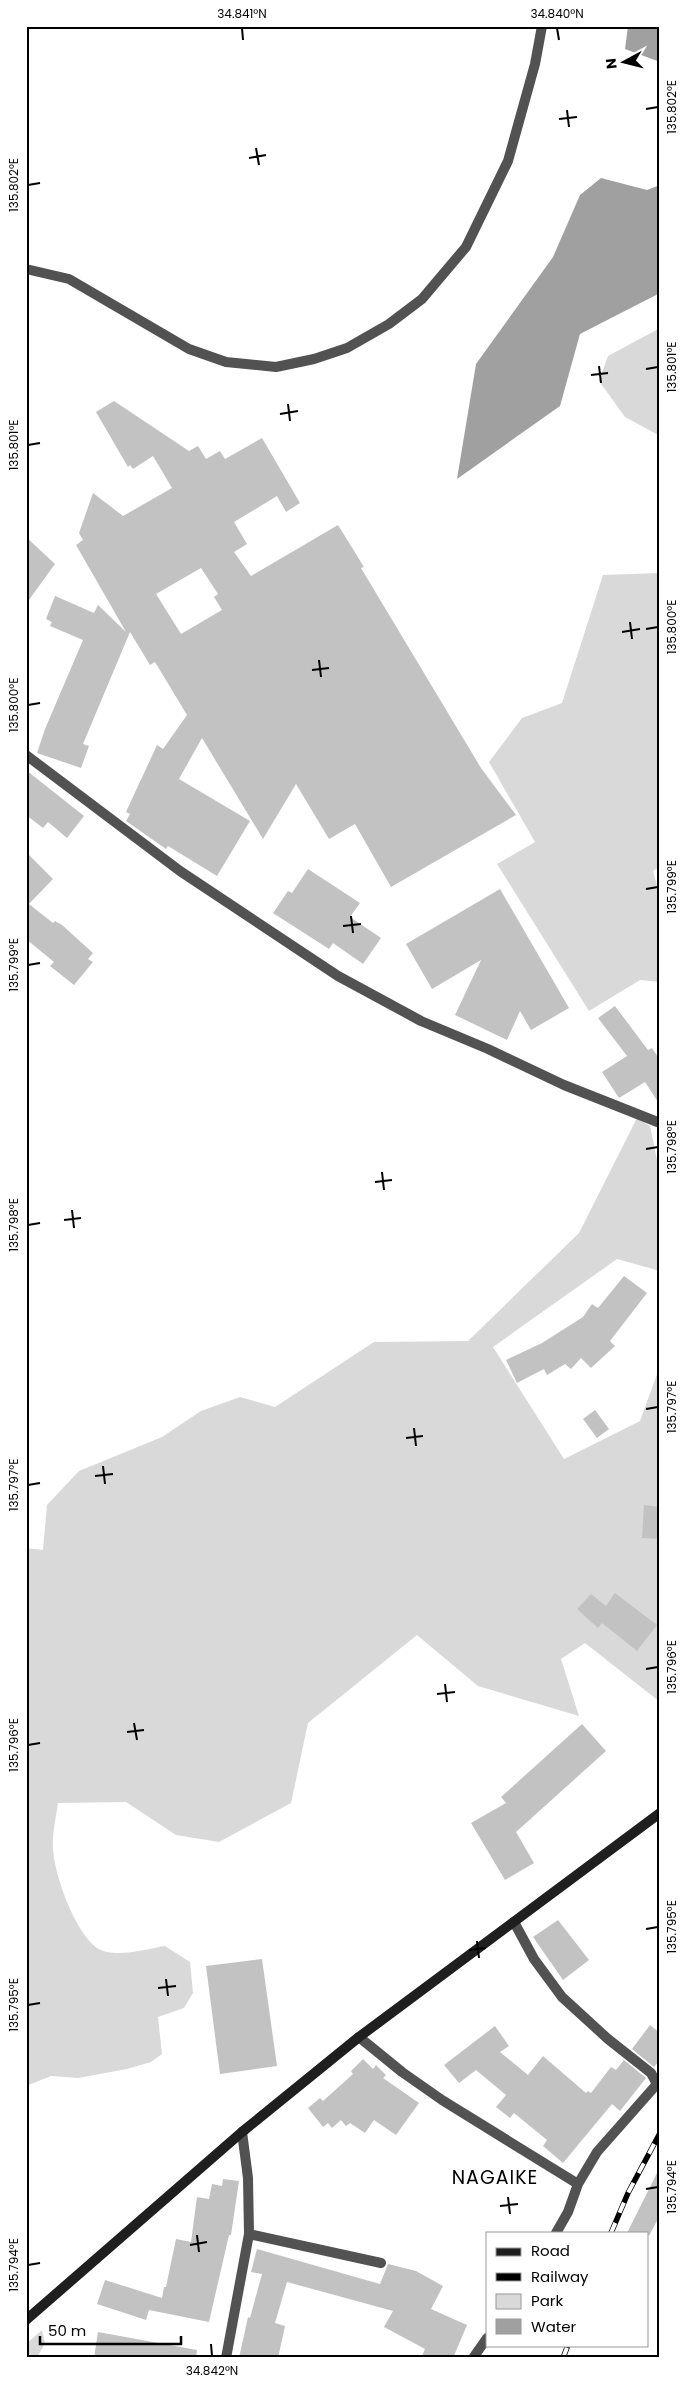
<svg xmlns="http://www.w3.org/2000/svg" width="686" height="2384" font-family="Poppins,sans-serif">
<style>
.green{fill:#d9d9d9}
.water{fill:#a0a0a0}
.building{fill:#c2c2c2;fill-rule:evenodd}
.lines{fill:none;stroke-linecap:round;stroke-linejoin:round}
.lane{stroke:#525252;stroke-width:10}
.street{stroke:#525252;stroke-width:10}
.secondary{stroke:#1f1f1f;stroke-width:10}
.rail-casing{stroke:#000;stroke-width:5.5}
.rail{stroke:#fff;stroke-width:4;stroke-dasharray:11;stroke-linecap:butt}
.ticks{fill:none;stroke:#000;stroke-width:2}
.labels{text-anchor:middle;stroke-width:4.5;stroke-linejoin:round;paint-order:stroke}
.quarter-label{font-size:19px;letter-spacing:1px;fill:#000;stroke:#fff}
.neatline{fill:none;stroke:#000;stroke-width:2}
.ticks-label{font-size:12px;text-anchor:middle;fill:#000}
</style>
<rect width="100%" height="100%" fill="#fff"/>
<path class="green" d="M 660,328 L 660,436 L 625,417 L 599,381 L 608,356 Z
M 660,573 L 660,867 L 653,871 L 660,897 L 660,982 L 640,980 L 589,1011 L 497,864 L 535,842 L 489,762 L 522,718 L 562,703 L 603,575 Z
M 637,1118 L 650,1126 L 660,1174 L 660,1271 L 617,1259 L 493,1347 L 564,1459 L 640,1421 L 660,1366 L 660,1702 L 585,1643 L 561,1659 L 579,1716 L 478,1686 L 417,1635 L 308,1723 L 291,1803 L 219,1842 L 176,1835 L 126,1802 L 58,1803 C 56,1817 52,1834 53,1848 C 54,1875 75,1932 97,1948 C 114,1959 147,1949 165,1946 L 190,1962 L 193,1993 L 184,2008 L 158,2017 L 162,2054 L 151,2062 L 127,2069 L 78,2078 L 51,2076 L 26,2086 L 26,1548 L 43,1550 L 47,1505 L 79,1471 L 162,1437 L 201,1411 L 240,1397 L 275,1407 L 374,1342 L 468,1341 L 579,1233 Z
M 42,2330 L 45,2343 L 37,2358 L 26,2358 L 26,2344 Z"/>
<path class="water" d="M 628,26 L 660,26 L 660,62 L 625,49 Z
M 601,178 L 647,190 L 660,185 L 660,293 L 580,334 L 560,406 L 457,479 L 476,364 L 553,257 L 580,195 Z"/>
<path class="building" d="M 114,401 L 189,451 L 198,446 L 206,459 L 220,451 L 225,459 L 262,438 L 300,503 L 286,512 L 277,496 L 234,522 L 247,544 L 234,552 L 251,576 L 338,525 L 364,567 L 361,568 L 481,768 L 516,815 L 391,887 L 355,824 L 329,839 L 296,784 L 263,839 L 202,738 L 179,779 L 250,821 L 217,876 L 168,846 L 166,849 L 126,821 L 130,814 L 126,812 L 157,745 L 163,749 L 187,715 L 155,662 L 150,665 L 130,632 L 83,744 L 89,746 L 81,768 L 37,753 L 45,729 L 83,640 L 50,626 L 52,622 L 46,619 L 55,596 L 94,613 L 98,605 L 126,632 L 76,545 L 83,540 L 79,533 L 93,493 L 123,516 L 172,488 L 153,456 L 133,469 L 130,465 L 128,467 L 96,412 ZM 201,568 L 218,594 L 214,597 L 222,610 L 181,634 L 156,594 Z
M 26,537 L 55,564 L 26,604 Z
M 26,770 L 84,816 L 67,838 L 48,822 L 43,828 L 26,815 Z
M 26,852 L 53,879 L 29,904 L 53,923 L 55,921 L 62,925 L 93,953 L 88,959 L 93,962 L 74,985 L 50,966 L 54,962 L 26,939 Z
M 308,869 L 360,903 L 350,917 L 381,938 L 363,964 L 333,943 L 329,949 L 273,913 L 288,891 L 292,893 Z
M 500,889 L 569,1008 L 531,1030 L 520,1011 L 507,1040 L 455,1015 L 481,960 L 432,989 L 406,944 Z
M 615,1006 L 648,1050 L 652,1048 L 660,1060 L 660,1105 L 645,1082 L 619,1098 L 602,1072 L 627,1056 L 598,1018 Z
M 624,1276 L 647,1293 L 610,1341 L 615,1346 L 591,1368 L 581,1358 L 571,1369 L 565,1364 L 547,1375 L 544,1369 L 517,1383 L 506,1360 L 542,1343 L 583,1317 L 592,1304 L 598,1308 Z
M 595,1410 L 609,1429 L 597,1438 L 583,1419 Z
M 644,1505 L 660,1507 L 660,1539 L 642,1538 Z
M 615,1593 L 657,1625 L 637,1651 L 602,1623 L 598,1628 L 577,1609 L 591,1594 L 606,1606 Z
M 582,1724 L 606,1751 L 516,1832 L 534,1863 L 505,1880 L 471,1823 L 506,1803 L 501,1797 Z
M 558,1920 L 589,1960 L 563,1980 L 533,1937 Z
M 262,1959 L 277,2066 L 220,2074 L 206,1966 Z
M 650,2025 L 660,2033 L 660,2060 L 654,2067 L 632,2049 Z
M 495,2026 L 509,2046 L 500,2052 L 528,2075 L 543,2056 L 586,2093 L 588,2091 L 591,2093 L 611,2067 L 616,2070 L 624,2060 L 646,2078 L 620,2111 L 612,2104 L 563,2163 L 543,2146 L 547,2140 L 514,2113 L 510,2118 L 496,2107 L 506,2095 L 476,2070 L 459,2083 L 444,2065 Z
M 363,2059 L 373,2069 L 376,2065 L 386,2075 L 383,2078 L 419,2103 L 396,2135 L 374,2120 L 365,2133 L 350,2123 L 346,2126 L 341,2120 L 332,2128 L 328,2123 L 323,2127 L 308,2108 L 320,2098 L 323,2101 L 353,2074 L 351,2071 Z
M 660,2167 L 660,2215 L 649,2236 L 647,2233 L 627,2233 Z
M 223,2179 L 239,2181 L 231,2235 L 229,2235 L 209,2322 L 149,2310 L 146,2320 L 97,2304 L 105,2280 L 162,2298 L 164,2287 L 166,2287 L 176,2239 L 191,2242 L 197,2197 L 209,2199 L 212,2184 L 222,2186 Z
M 257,2249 L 380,2284 L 388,2264 L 416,2271 L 443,2286 L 431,2309 L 467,2325 L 453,2358 L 421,2358 L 425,2349 L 384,2327 L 393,2311 L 287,2282 L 275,2323 L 285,2326 L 278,2358 L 239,2358 L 248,2317 L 250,2318 L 262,2274 L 251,2272 Z
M 98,2332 L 197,2350 L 196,2358 L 94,2358 Z"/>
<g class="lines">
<path class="lane" d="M 26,269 L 69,279 L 189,349 L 226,362 L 276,367 L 314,359 L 347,348 L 389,324 L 422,299 L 466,247 L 508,161 L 535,64 L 542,26"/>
<path class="street" d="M 26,755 L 180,871 L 338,976 L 421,1021 L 488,1049 L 564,1085 L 660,1123
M 514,1922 L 534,1959 L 562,1997 L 608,2039 L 651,2073 L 657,2084 L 660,2085
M 359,2037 L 402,2072 L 442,2100 L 578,2184
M 556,2233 L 568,2212 L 578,2184 L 597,2152 L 657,2084
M 249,2234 L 381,2263
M 226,2358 L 249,2234 L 248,2178 L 242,2132
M 473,2358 L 487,2338"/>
<path class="secondary" d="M 26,2320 L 242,2132 L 359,2037 L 660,1813"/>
<defs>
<path id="rail" d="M 611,2233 L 628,2193 L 660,2133
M 563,2358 L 568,2345"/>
</defs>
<use href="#rail" class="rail-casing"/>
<use href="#rail" class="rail"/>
</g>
<path class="ticks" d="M 242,28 L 243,40M 557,28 L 559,40M 646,109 L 658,107M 567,110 L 569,127M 559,119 L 577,117M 256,148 L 259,165M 249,158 L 266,155M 28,185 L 40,183M 599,366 L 601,383M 646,369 L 658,367M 591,375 L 608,373M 288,404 L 290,421M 280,414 L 298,411M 28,445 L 40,443M 630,622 L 632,639M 646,629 L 658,627M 622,632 L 640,629M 319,660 L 321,677M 312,670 L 329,668M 28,705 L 40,703M 646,889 L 658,887M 351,916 L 353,933M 343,926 L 361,924M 28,965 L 40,963M 646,1149 L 658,1147M 382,1172 L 384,1190M 375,1182 L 392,1180M 72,1210 L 74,1228M 64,1220 L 81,1218M 28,1225 L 40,1223M 646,1409 L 658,1407M 414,1428 L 416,1446M 406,1438 L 423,1436M 103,1466 L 105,1484M 95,1476 L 113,1474M 28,1485 L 40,1483M 646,1669 L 658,1667M 445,1684 L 447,1702M 437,1694 L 455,1692M 134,1723 L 137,1740M 127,1732 L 144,1730M 28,1745 L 40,1743M 646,1929 L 658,1927M 477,1941 L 479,1958M 469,1950 L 486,1948M 166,1979 L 168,1996M 158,1988 L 176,1986M 28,2005 L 40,2003M 646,2189 L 658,2187M 508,2197 L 510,2214M 500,2206 L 518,2204M 197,2235 L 199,2252M 190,2245 L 207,2242M 28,2265 L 40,2263M 211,2344 L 212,2356"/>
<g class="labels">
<g class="quarter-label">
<text x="495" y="2184">NAGAIKE</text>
</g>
</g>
<rect width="686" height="2384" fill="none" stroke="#ffffff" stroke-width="55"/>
<rect x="486" y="2232" width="162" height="115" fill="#ffffff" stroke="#999999"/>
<rect x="496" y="2248" width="25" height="8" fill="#1f1f1f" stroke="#999999"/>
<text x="531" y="2256" font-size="15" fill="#000000">Road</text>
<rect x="496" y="2273" width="25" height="8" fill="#000000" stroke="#999999"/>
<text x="531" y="2282" font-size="15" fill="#000000">Railway</text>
<rect x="496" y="2294" width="25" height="15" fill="#d9d9d9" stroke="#999999"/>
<text x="531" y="2306" font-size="15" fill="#000000">Park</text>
<rect x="496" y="2319" width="25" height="15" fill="#a0a0a0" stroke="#999999"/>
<text x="531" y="2332" font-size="15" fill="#000000">Water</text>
<g transform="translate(624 62) rotate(263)" stroke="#ffffff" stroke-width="4" paint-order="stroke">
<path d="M0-4L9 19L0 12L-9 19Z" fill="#000000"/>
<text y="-8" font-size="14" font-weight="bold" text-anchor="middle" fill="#000000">N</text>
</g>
<path d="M40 2336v8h141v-8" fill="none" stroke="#000000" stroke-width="2.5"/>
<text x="48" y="2336" font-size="15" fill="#000000" stroke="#ffffff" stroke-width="4" paint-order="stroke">50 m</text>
<rect x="28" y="28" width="630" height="2328" class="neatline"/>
<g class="ticks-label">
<text x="242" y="18">34.841°N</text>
<text x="557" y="18">34.840°N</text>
<text transform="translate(672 107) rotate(-90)" y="4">135.802°E</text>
<text transform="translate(14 185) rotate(-90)" y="4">135.802°E</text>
<text transform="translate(672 367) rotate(-90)" y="4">135.801°E</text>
<text transform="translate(14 445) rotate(-90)" y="4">135.801°E</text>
<text transform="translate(672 627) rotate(-90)" y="4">135.800°E</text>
<text transform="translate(14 705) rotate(-90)" y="4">135.800°E</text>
<text transform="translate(672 887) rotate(-90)" y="4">135.799°E</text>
<text transform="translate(14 965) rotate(-90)" y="4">135.799°E</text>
<text transform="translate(672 1147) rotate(-90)" y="4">135.798°E</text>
<text transform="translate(14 1225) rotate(-90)" y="4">135.798°E</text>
<text transform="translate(672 1407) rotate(-90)" y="4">135.797°E</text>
<text transform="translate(14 1485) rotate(-90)" y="4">135.797°E</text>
<text transform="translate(672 1667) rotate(-90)" y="4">135.796°E</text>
<text transform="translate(14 1745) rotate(-90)" y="4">135.796°E</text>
<text transform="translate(672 1927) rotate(-90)" y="4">135.795°E</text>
<text transform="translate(14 2005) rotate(-90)" y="4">135.795°E</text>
<text transform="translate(672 2187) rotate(-90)" y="4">135.794°E</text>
<text transform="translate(14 2265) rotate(-90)" y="4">135.794°E</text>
<text x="212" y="2375">34.842°N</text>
</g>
</svg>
